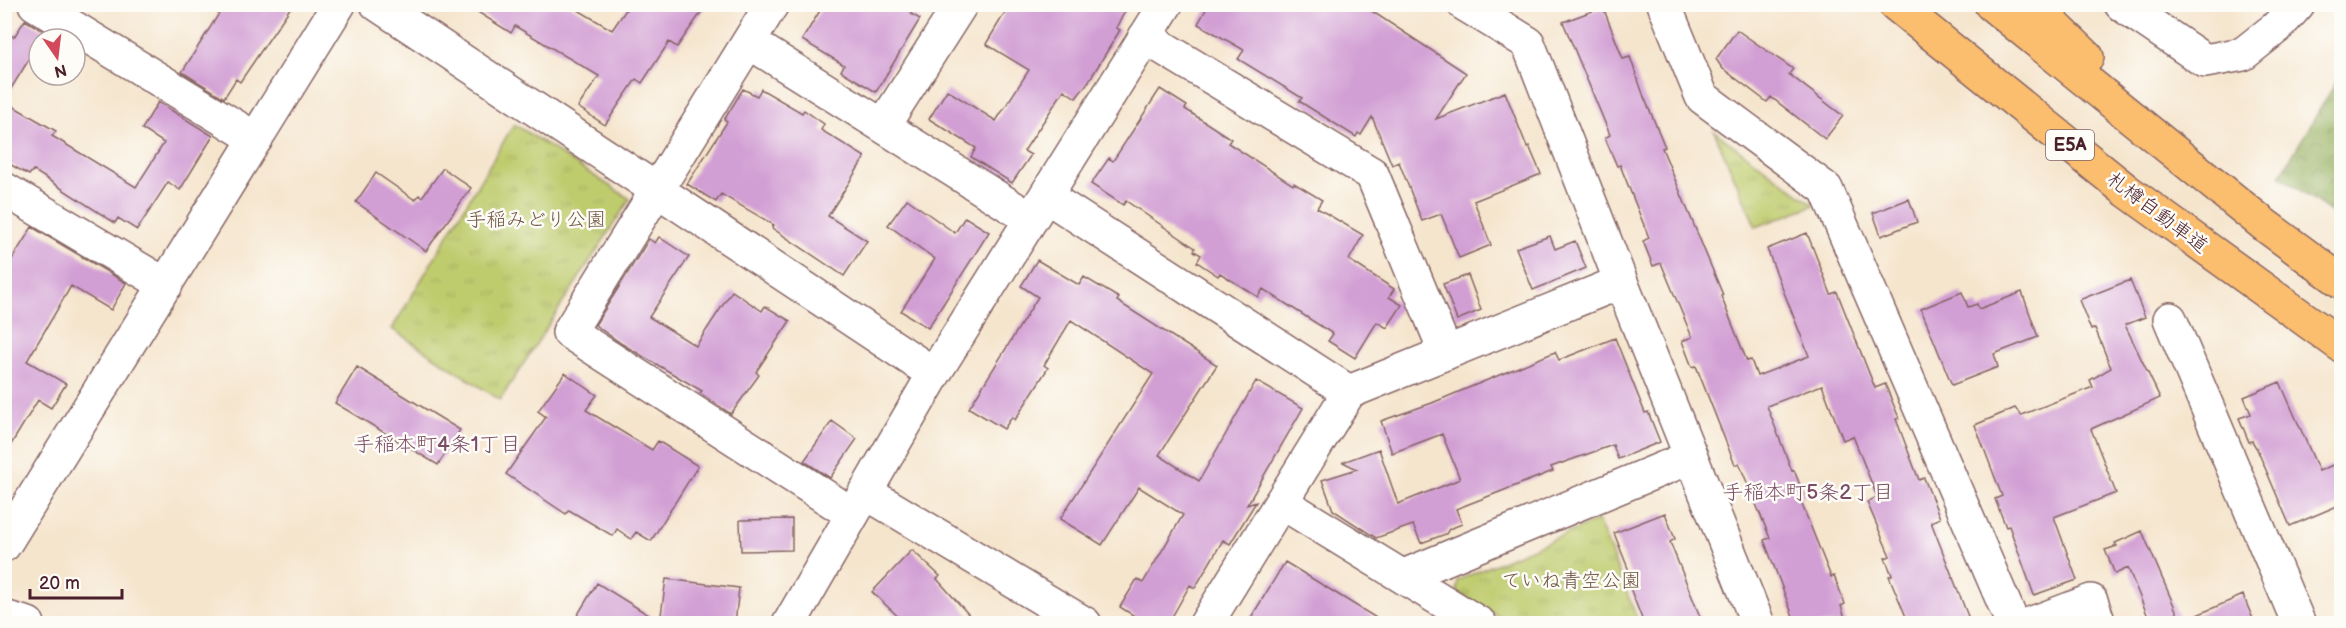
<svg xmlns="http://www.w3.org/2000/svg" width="2346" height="628" font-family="'Balsamiq Sans','Klee One',sans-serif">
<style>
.forest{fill:url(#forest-crowns);stroke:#706846;stroke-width:1.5}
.park{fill:url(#park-tufts);stroke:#84764c;stroke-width:1.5}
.building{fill:#d29fd4}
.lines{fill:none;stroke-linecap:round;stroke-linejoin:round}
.minor-casing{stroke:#866464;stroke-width:36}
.tertiary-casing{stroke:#866464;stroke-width:36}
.motorway-casing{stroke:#866464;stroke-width:36}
.minor{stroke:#fff;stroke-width:33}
.tertiary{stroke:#fff;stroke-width:33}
.motorway{stroke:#fbbd6e;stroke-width:33}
.labels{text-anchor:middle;stroke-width:5;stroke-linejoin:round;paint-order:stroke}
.shield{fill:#fdfcf7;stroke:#806168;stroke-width:1.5}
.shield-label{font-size:18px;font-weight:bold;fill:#4a1f2b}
.street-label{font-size:20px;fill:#4a1f2b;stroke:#fdfcf7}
.park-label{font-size:20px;fill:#6d533f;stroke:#fdfcf7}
.neighbourhood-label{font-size:21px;fill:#7a4c66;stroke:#fdfcf7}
</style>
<defs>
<pattern id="forest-crowns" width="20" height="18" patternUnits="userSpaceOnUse" patternTransform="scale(1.5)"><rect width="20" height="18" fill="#97b061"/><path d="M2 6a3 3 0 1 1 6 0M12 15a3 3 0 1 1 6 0" fill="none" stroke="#7d8f50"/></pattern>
<pattern id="park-tufts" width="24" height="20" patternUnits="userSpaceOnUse" patternTransform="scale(1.5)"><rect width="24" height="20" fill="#bfcc6e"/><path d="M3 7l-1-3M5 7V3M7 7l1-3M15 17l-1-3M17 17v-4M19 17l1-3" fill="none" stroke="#a6af5f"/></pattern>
</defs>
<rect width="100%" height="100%" fill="#fdfcf7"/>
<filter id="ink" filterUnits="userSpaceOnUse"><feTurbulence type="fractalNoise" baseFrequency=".0167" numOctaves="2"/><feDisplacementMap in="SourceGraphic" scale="12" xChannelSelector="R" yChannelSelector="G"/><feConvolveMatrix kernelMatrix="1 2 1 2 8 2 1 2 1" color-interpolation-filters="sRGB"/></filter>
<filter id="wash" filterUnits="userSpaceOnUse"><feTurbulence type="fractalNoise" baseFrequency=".008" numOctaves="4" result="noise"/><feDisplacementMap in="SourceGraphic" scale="24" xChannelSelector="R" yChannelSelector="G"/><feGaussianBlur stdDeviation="1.35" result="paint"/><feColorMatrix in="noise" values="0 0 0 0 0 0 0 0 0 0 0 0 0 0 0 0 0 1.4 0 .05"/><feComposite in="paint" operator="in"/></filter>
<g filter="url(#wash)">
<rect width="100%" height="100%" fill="#f5e5cd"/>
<path class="forest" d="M 2341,74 L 2342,219 L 2341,219 L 2280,176 Z"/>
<path class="park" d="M 514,124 L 630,199 L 500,400 L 392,329 Z
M 1714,131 L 1814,205 L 1756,227 Z
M 1598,520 L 1639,623 L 1510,623 L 1457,592 L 1458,580 Z"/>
<g id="blocks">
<path class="building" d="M 225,4 L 293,4 L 240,82 L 236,79 L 224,98 L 182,72 Z
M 465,4 L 568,4 L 612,30 L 630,4 L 707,4 L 677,47 L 669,42 L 642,83 L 636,79 L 605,125 L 578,107 L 599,76 L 515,26 L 511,33 Z
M 824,4 L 916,4 L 911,14 L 920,19 L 876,92 L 841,71 L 844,65 L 802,40 Z
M 1010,4 L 1129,4 L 1116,28 L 1120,30 L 1089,81 L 1076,98 L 1064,90 L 1024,151 L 1031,155 L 1012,183 L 971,157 L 976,148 L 929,119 L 947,90 L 996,121 L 1029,70 L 986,44 Z
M 1209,4 L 1361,4 L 1466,73 L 1436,119 L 1505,92 L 1527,147 L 1529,146 L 1541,174 L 1474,201 L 1491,245 L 1459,258 L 1441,214 L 1422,221 L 1399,162 L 1392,165 L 1372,117 L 1361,135 L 1358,133 L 1356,137 L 1299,101 L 1302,98 L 1238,59 L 1244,50 L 1198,24 Z
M 1603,7 L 1623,59 L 1630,57 L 1643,94 L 1665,147 L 1662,148 L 1723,295 L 1721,296 L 1747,361 L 1751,360 L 1757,376 L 1809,356 L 1767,249 L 1807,233 L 1831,294 L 1837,292 L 1875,388 L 1885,384 L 1899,418 L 1896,419 L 1919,480 L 1924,478 L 1940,518 L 1931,522 L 1971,624 L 1909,624 L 1889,576 L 1892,575 L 1885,558 L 1890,556 L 1867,502 L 1877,497 L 1853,436 L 1843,440 L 1822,385 L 1767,406 L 1792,471 L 1794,470 L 1804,495 L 1799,497 L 1831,577 L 1834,576 L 1845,604 L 1841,606 L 1847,624 L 1796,624 L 1764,540 L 1770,538 L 1739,463 L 1735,465 L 1696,366 L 1692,367 L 1682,341 L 1692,337 L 1661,263 L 1653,266 L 1643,241 L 1649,238 L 1620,165 L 1617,166 L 1605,138 L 1610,135 L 1563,22 Z
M 25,20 L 45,32 L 41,39 L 39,39 L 39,43 L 4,100 L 4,32 L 14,37 Z
M 1737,30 L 1793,69 L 1789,74 L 1843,116 L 1825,139 L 1771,97 L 1767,102 L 1722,68 L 1716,59 Z
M 743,89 L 757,96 L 761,89 L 802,113 L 804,110 L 824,124 L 821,130 L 865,157 L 828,216 L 867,241 L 844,276 L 772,228 L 774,225 L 721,194 L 716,202 L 687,184 L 727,122 L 724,120 Z
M 1160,89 L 1187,106 L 1185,109 L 1231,139 L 1228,143 L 1293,185 L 1294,183 L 1322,200 L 1317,208 L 1363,235 L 1349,260 L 1394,289 L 1389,297 L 1402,305 L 1387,328 L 1377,322 L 1355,358 L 1328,341 L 1333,334 L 1263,289 L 1258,297 L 1220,273 L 1218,276 L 1197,262 L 1201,255 L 1194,251 L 1195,248 L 1126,201 L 1123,205 L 1091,184 L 1109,158 L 1113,161 Z
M 4,101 L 56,131 L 52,136 L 136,187 L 164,143 L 142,129 L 158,102 L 213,136 L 180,190 L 168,182 L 137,230 L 118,218 L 115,223 L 33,170 L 29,175 L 4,161 Z
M 443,168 L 471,188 L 426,251 L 356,202 L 376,173 L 415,200 L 419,195 L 422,197 Z
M 907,199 L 955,233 L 965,217 L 989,232 L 928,328 L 901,311 L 935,259 L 888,225 Z
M 1909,199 L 1917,222 L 1881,236 L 1873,213 Z
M 32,227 L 126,283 L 111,310 L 71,286 L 27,361 L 66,384 L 51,408 L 38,400 L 4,456 L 4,272 Z
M 1550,236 L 1555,249 L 1575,241 L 1586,268 L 1533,290 L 1516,248 Z
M 659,237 L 689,257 L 649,317 L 696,346 L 732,291 L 762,311 L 765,306 L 790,321 L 756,372 L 759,375 L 731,414 L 700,393 L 702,391 L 622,344 L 595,325 L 649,239 L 655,243 Z
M 1037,260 L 1079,285 L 1084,277 L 1119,298 L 1117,301 L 1217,365 L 1159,455 L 1199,481 L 1256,381 L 1303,408 L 1247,505 L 1256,502 L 1230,544 L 1223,540 L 1195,588 L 1190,585 L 1168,624 L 1147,624 L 1120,607 L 1137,579 L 1143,583 L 1183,515 L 1139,487 L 1102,545 L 1060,519 L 1153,374 L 1071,320 L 1044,365 L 1048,368 L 1015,420 L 1012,417 L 1004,429 L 969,408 L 1038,297 L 1021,286 Z
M 1468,275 L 1481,310 L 1457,320 L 1443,284 Z
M 2130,280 L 2145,317 L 2125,325 L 2160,398 L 2091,429 L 2116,493 L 2054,517 L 2077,580 L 2034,595 L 2009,526 L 2006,527 L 1995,499 L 2002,496 L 1975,425 L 2015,408 L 2021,415 L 2093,387 L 2090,380 L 2111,368 L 2095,328 L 2091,330 L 2079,300 Z
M 1962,292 L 1968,307 L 1977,304 L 1979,309 L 2022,292 L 2038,337 L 1994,354 L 1998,367 L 1952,385 L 1921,309 Z
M 1615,338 L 1645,413 L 1648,412 L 1660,442 L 1618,459 L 1613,445 L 1551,467 L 1553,471 L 1456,509 L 1462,524 L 1449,529 L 1446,534 L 1421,543 L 1413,525 L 1376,538 L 1333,510 L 1322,480 L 1357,469 L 1343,462 L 1379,449 L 1398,504 L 1460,479 L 1442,434 L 1392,453 L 1381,421 L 1432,403 L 1555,352 L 1559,360 Z
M 357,367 L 460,430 L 438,465 L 335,403 Z
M 565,373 L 597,395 L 586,410 L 652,450 L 658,441 L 698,466 L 651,541 L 636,532 L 631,539 L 617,529 L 613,536 L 569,510 L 566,514 L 506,474 L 546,417 L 538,411 Z
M 2280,382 L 2319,471 L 2342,461 L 2342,504 L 2290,526 L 2257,449 L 2252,441 L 2249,442 L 2239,418 L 2251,414 L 2244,397 Z
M 832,421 L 857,439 L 830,478 L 804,461 Z
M 1665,513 L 1675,539 L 1670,542 L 1703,624 L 1644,624 L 1630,588 L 1635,586 L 1614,533 Z
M 792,519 L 792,550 L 741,551 L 740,520 Z
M 2142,531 L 2181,622 L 2243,595 L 2255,624 L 2151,624 L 2128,568 L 2115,574 L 2105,550 L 2117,546 L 2115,543 Z
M 912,550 L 940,576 L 937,579 L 977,624 L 906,624 L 872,592 Z
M 1285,562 L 1334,592 L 1386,624 L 1247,624 Z
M 666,579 L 739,588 L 735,624 L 572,624 L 597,583 L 660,622 Z"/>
</g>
</g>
<g filter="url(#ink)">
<use href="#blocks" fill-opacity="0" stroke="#866464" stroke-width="1.5"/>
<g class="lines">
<defs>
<path id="minor" d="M 35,4 L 256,139
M 377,4 L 934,374
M 772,4 L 569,332 L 852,514
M 1464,4 L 1528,43 L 1621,282 L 1758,624
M 1664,4 L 1702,97 L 1826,189 L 2013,624
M 2121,4 L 2205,61 L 2243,54 L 2277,27 L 2298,4
M 1145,37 L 1372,174 L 1446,353
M 749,42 L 1031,219
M 883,126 L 961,4
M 4,189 L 166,285
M 1046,196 L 1349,392
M 2170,319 L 2299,624
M 865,492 L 1085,624
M 1281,502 L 1480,624
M 4,545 L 339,4
M 1404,576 L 1691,457
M 789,624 L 934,374 L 1166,4
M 1206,624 L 1349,392 L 1621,282
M 2030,624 L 2091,601 L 2099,624"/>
<path id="tertiary" d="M 4,617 L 28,624"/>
<path id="motorway" d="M 1895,4 L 2127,191 L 2342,346
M 1991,4 L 2266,226 L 2342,282
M 2032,4 L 2087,57"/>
</defs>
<use href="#minor" class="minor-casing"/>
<use href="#tertiary" class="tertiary-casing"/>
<use href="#motorway" class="motorway-casing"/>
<use href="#minor" class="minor"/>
<use href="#tertiary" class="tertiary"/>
<use href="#motorway" class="motorway"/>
</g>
</g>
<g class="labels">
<rect class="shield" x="2046" y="130" width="48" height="30" rx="4.5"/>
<g class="shield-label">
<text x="2070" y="151">E5A</text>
</g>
<g class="street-label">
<text transform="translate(2158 212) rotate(37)" y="7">札樽自動車道</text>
</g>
<g class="park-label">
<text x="536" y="226">手稲みどり公園</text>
<text x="1571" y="587">ていね青空公園</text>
</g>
<g class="neighbourhood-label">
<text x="437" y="451">手稲本町4条1丁目</text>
<text x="1808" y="499">手稲本町5条2丁目</text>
</g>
</g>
<rect width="2346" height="628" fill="none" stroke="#fdfcf7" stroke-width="24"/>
<g transform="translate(57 57) rotate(166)"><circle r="28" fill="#fdfcf7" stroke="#b5a4a5" stroke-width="1.5"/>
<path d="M0-4.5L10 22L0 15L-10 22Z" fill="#d1495b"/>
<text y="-9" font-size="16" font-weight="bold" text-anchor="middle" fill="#4a1f2b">N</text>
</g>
<path d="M30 589v9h92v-9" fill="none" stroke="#4a1f2b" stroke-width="3"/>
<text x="39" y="589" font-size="18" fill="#4a1f2b" stroke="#fdfcf7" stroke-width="4.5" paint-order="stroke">20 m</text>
</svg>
